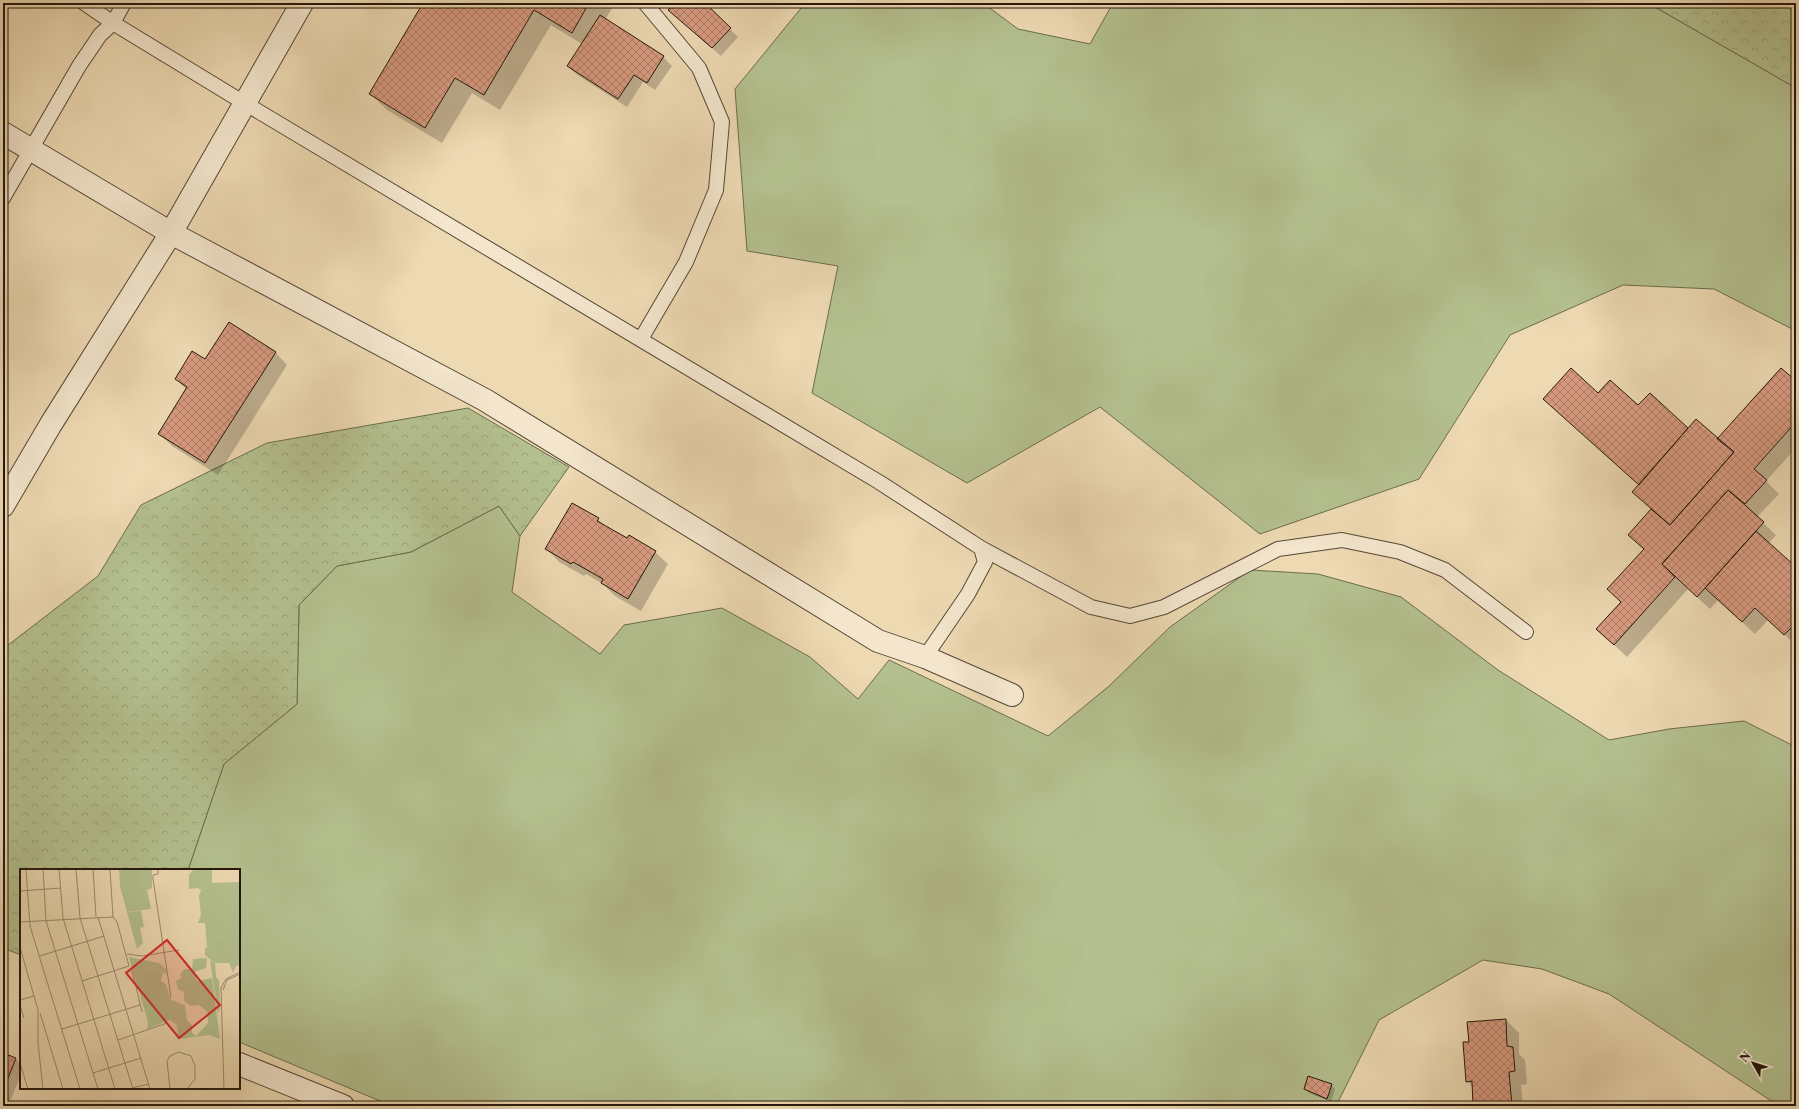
<svg xmlns="http://www.w3.org/2000/svg" width="1799" height="1109" font-family="'Libre Caslon Text',serif">
<style>
.green{fill:#b4c08f;stroke:#6c6c4e}
.forest{fill:url(#forest-crowns);stroke:#6c6c4e}
.shadow{fill:#0003}
.building{fill:url(#building-cross-hatch);stroke:#24170d}
.lines{fill:none;stroke-linecap:round;stroke-linejoin:round}
.service-casing{stroke:#564836;stroke-width:16}
.minor-casing{stroke:#564836;stroke-width:24}
.service{stroke:#f3e6cd;stroke-width:14}
.minor{stroke:#f3e6cd;stroke-width:22}
.inset-road{fill:none;stroke:#9d8b70;stroke-width:1}
.view{fill:#d62828;fill-opacity:0.15;stroke:#d62828;stroke-width:2}
.inset-edge{fill:none;stroke:#24170d;stroke-width:2}
</style>
<defs>
<pattern id="forest-crowns" width="20" height="18" patternUnits="userSpaceOnUse"><rect width="20" height="18" fill="#b4c08f"/><path d="M2 6a3 3 0 1 1 6 0M12 15a3 3 0 1 1 6 0" fill="none" stroke="#9ba47a"/></pattern>
<pattern id="building-cross-hatch" width="8" height="8" patternUnits="userSpaceOnUse"><rect width="8" height="8" fill="#d89a80"/><path d="M0 0l8 8M0 8l8-8" fill="none" stroke="#af7d67"/></pattern>
</defs>
<rect width="100%" height="100%" fill="#edd9b2"/>
<filter id="stains"><feTurbulence type="fractalNoise" baseFrequency=".005" numOctaves="4"/><feColorMatrix values="0 0 0 0 .2 0 0 0 0 .09 0 0 0 0 .02 0 0 0 .5 -.17"/></filter>
<radialGradient id="worn" r=".72"><stop offset=".6" stop-color="#630" stop-opacity="0"/><stop offset="1" stop-color="#630" stop-opacity=".3"/></radialGradient>
<path class="green" d="M 813,3 L 983,3 L 1018,29 L 1090,44 L 1113,3 L 1648,3 L 1796,88 L 1796,331 L 1714,289 L 1623,285 L 1510,335 L 1419,479 L 1260,534 L 1100,407 L 967,483 L 812,393 L 838,266 L 747,251 L 735,89 L 802,7 Z
M 499,506 L 520,536 L 512,592 L 600,654 L 624,625 L 722,608 L 810,657 L 858,699 L 889,660 L 1048,736 L 1108,687 L 1170,627 L 1250,570 L 1318,574 L 1401,597 L 1498,670 L 1609,740 L 1669,729 L 1744,721 L 1796,747 L 1796,1106 L 1779,1106 L 1609,994 L 1542,969 L 1483,960 L 1379,1020 L 1336,1106 L 392,1106 L 239,1042 L 239,870 L 188,870 L 224,764 L 297,704 L 299,605 L 337,566 L 411,552 Z"/>
<path class="forest" d="M 1648,3 L 1796,3 L 1796,88 Z
M 468,408 L 569,467 L 520,536 L 499,506 L 411,552 L 337,566 L 299,605 L 297,704 L 224,764 L 188,870 L 21,870 L 21,955 L 3,948 L 3,649 L 98,576 L 141,505 L 267,443 Z"/>
<path class="shadow" d="M 424,3 L 615,3 L 605,20 L 663,57 L 672,66 L 655,90 L 643,82 L 627,107 L 576,74 L 568,66 L 582,44 L 551,25 L 500,110 L 472,93 L 442,143 L 387,110 L 370,93 Z
M 676,3 L 703,3 L 738,37 L 721,56 L 678,18 Z
M 275,352 L 287,365 L 218,475 L 172,446 L 160,434 L 187,390 L 176,379 L 206,361 Z
M 1796,383 L 1796,448 L 1766,481 L 1779,494 L 1757,517 L 1776,535 L 1769,543 L 1796,568 L 1796,645 L 1768,620 L 1755,634 L 1718,600 L 1710,609 L 1688,589 L 1627,657 L 1597,629 L 1622,602 L 1645,550 L 1652,510 L 1634,492 L 1640,486 L 1557,411 L 1598,395 L 1638,407 L 1650,394 L 1689,429 L 1717,440 Z
M 598,519 L 607,528 L 628,540 L 655,552 L 668,564 L 641,611 L 615,596 L 603,584 L 586,574 L 584,576 L 559,562 L 547,549 Z
M 1506,1020 L 1519,1033 L 1519,1054 L 1525,1060 L 1527,1084 L 1521,1085 L 1523,1106 L 1474,1106 L 1473,1088 L 1467,1081 L 1470,1043 L 1468,1023 Z
M 3,1054 L 16,1059 L 21,1065 L 21,1075 L 8,1106 L 3,1106 Z
M 1331,1085 L 1335,1089 L 1331,1102 L 1309,1093 L 1305,1089 Z"/>
<path class="building" d="M 423,3 L 589,3 L 572,33 L 534,10 L 484,95 L 455,78 L 425,128 L 369,94 Z
M 675,3 L 705,3 L 731,28 L 712,48 L 668,10 Z
M 600,15 L 664,56 L 647,83 L 634,75 L 618,99 L 567,66 Z
M 229,322 L 276,352 L 205,463 L 158,434 L 187,387 L 175,379 L 192,351 L 205,359 Z
M 1571,368 L 1598,393 L 1610,380 L 1638,405 L 1650,393 L 1688,428 L 1639,485 L 1543,399 Z
M 1781,368 L 1796,381 L 1796,409 L 1793,413 L 1796,416 L 1796,422 L 1754,469 L 1767,480 L 1745,504 L 1728,490 L 1662,564 L 1675,577 L 1614,645 L 1596,629 L 1621,602 L 1607,589 L 1644,549 L 1628,535 L 1651,509 L 1670,525 L 1734,452 L 1717,439 Z
M 1696,419 L 1734,452 L 1670,525 L 1632,492 Z
M 1728,490 L 1764,522 L 1697,597 L 1662,564 Z
M 572,503 L 599,518 L 597,521 L 627,538 L 629,535 L 656,551 L 628,599 L 601,583 L 603,579 L 573,562 L 571,564 L 545,549 Z
M 1756,531 L 1796,567 L 1796,625 L 1795,624 L 1784,635 L 1755,608 L 1742,622 L 1705,588 Z
M 1506,1019 L 1507,1046 L 1513,1047 L 1515,1071 L 1509,1072 L 1512,1106 L 1473,1106 L 1472,1081 L 1466,1082 L 1463,1042 L 1469,1042 L 1467,1022 Z
M 3,1053 L 16,1058 L 3,1091 Z
M 1308,1076 L 1332,1084 L 1327,1099 L 1304,1089 Z"/>
<g class="lines">
<defs>
<path id="service" d="M 84,3 L 113,23 L 246,104 L 879,482 L 981,548 L 985,562 L 968,594 L 925,657
M 3,198 L 79,66 L 100,35 L 113,23 L 124,3
M 641,339 L 686,262 L 716,190 L 722,122 L 699,68 L 645,3
M 981,548 L 1091,607 L 1130,616 L 1164,607 L 1278,549 L 1342,540 L 1400,552 L 1445,570 L 1526,632"/>
<path id="minor" d="M 3,133 L 171,233 L 485,400 L 878,641 L 925,657 L 1012,695
M 3,506 L 51,424 L 171,233 L 302,3
M 239,1064 L 343,1106"/>
</defs>
<use href="#service" class="service-casing"/>
<use href="#minor" class="minor-casing"/>
<use href="#service" class="service"/>
<use href="#minor" class="minor"/>
</g>
<g transform="translate(20 869)">
<rect width="220" height="220" fill="#edd9b2"/>
<path d="M 121,42 L 124,58 L 120,59 L 123,74 L 117,80 L 107,43 ZM 220,65 L 220,96 L 216,97 L 213,104 L 209,94 L 195,94 L 185,86 L 185,79 L 191,78 L 195,69 ZM 187,89 L 186,99 L 174,103 L 177,112 L 192,109 L 200,170 L 190,166 L 159,170 L 157,156 L 150,151 L 127,160 L 128,153 L 114,105 L 134,100 L 143,104 L 141,112 L 146,115 L 151,131 L 165,136 L 167,151 L 172,156 L 172,164 L 176,167 L 188,154 L 187,142 L 179,136 L 171,137 L 164,132 L 164,123 L 158,120 L 156,112 L 162,109 L 160,105 L 165,100 L 172,100 L 173,90 Z" fill="#b4c08f"/>
<path d="M 99,0 L 132,0 L 132,19 L 127,21 L 131,40 L 107,43 L 100,17 ZM 174,0 L 192,0 L 192,14 L 220,13 L 220,65 L 195,69 L 191,78 L 187,78 L 185,54 L 178,54 L 181,46 L 179,27 L 181,21 L 178,19 L 169,20 L 169,6 ZM 109,88 L 139,94 L 146,100 L 147,105 L 134,100 L 114,105 ZM 190,91 L 195,94 L 196,108 L 199,112 L 200,138 L 198,145 Z" fill="#b4c08f"/>
<path class="inset-road" d="M 6,0 L 10,57 L 60,220M 23,0 L 26,52 L 78,220M 39,0 L 43,49 L 95,220M 56,0 L 60,49 L 113,220M 73,0 L 76,48M 138,0 L 138,5 L 133,6 L 133,10 L 151,128M 0,22 L 41,19M 78,48 L 130,220M 0,53 L 93,48M 0,78 L 18,141 L 18,174 L 23,220M 107,85 L 122,87 L 159,81M 20,87 L 84,67M 112,101 L 122,143M 62,112 L 109,97 L 97,53 L 93,48 L 90,0M 203,121 L 207,111 L 220,105M 0,131 L 14,127M 0,136 L 4,149M 20,144 L 43,220M 42,160 L 120,136M 98,171 L 147,154M 0,194 L 8,220M 73,204 L 121,189M 112,219 L 129,215M 150,220 L 147,192 L 150,187 L 159,183 L 171,187 L 175,197 L 175,210 L 167,220M 204,220 L 201,119 L 206,110 L 220,103"/>
<path class="view" d="M 147,71 L 200,136 L 159,169 L 106,104 Z"/>
<rect width="220" height="220" class="inset-edge"/>
</g>
<rect width="1799" height="1109" fill="none" stroke="#edd9b2" stroke-width="16"/>
<rect x="4" y="4" width="1791" height="1101" fill="none" stroke="#24170d" stroke-width="2"/>
<rect x="8" y="8" width="1783" height="1093" fill="none" stroke="#24170d"/>
<g transform="translate(1753 1063) rotate(309)" stroke="#f3e6cd" stroke-width="3" paint-order="stroke">
<path d="M0-3L7 15L0 10L-7 15Z" fill="#24170d"/>
<text y="-6" font-size="11" font-weight="bold" text-anchor="middle" fill="#24170d">N</text>
</g>
<rect width="100%" height="100%" filter="url(#stains)"/>
<rect width="100%" height="100%" fill="url(#worn)"/>
</svg>
